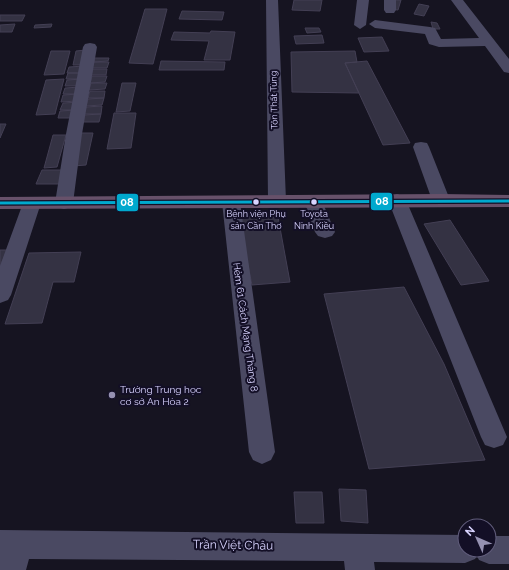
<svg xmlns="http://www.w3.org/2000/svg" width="509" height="570" font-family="Raleway,sans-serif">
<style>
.building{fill:#343243;stroke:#433f54}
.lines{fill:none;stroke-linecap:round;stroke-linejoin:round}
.minor{fill:#4a4962;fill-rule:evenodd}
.highway{fill:#67516a;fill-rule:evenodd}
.bus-1-casing{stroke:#130f26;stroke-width:5.5}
.bus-1{stroke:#00a9ce;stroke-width:3}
.bus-dot{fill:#d9d4ff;stroke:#130f26;stroke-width:1.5}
.poi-dot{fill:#9591b1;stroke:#130f26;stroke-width:1.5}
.labels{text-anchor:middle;stroke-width:4;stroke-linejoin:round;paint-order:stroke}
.far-street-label{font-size:9px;fill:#d9d4ff;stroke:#130f26}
.bus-label{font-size:9px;fill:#d9d4ff;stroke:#130f26}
.street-label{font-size:10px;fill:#d9d4ff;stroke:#130f26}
.poi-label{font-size:10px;fill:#d9d4ff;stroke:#130f26;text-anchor:start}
.near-street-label{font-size:12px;fill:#d9d4ff;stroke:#130f26}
.line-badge{stroke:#130f26;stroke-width:1.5}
.badge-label{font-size:11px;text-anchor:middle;font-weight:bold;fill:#fff}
</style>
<rect width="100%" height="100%" fill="#161421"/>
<path class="building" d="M 294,0 L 322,0 L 320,11 L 292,10 Z
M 393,0 L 401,0 L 398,10 L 390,9 Z
M 419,4 L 429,6 L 424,16 L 414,14 Z
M 145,9 L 167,9 L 153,64 L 129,63 Z
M 182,11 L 224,12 L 222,20 L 179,19 Z
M 0,15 L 25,15 L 22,21 L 0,21 Z
M 431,22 L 437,23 L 440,29 L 433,29 Z
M 15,24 L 12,32 L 0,32 L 0,25 Z
M 52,24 L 51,27 L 34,28 L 35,25 Z
M 305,28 L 319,28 L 321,32 L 307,33 Z
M 211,31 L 235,32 L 230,60 L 204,60 L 209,41 L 171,40 L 174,32 L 210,33 Z
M 322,35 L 324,43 L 296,44 L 294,36 Z
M 382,37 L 389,51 L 364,52 L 358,38 Z
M 86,50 L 84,65 L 73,65 L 76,51 Z
M 51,51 L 70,51 L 64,74 L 44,75 Z
M 355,51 L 357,62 L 345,63 L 359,93 L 292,92 L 291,52 Z
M 94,58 L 109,58 L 108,61 L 94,62 Z
M 161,61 L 225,62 L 224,70 L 159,70 Z
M 367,61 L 410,143 L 383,145 L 345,63 Z
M 94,62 L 109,62 L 107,68 L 92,68 Z
M 84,66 L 82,73 L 67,73 L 69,67 Z
M 93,69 L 107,69 L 106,75 L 91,75 Z
M 68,73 L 84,73 L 82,79 L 66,79 Z
M 92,76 L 107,76 L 105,82 L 90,83 Z
M 64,79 L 55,114 L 36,115 L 46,80 Z
M 82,79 L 80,86 L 65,86 L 67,80 Z
M 91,83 L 107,83 L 105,89 L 89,90 Z
M 122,83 L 136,83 L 130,111 L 116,112 Z
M 80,87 L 78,94 L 63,94 L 65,88 Z
M 90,91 L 105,91 L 104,98 L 88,98 Z
M 79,94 L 77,101 L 61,102 L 63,95 Z
M 104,98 L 102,105 L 86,106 L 88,99 Z
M 79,102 L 77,110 L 60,110 L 63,103 Z
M 102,106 L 101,114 L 84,114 L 86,107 Z
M 76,110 L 74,118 L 58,118 L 60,111 Z
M 114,113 L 136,113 L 131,148 L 107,149 Z
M 101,114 L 99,122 L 82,122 L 84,115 Z
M 0,124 L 6,124 L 0,138 Z
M 81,133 L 93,133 L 86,165 L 73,166 Z
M 53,135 L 66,135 L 57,167 L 44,168 Z
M 42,170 L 64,170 L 59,184 L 36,184 Z
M 238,216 L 278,217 L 290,282 L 252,285 Z
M 450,220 L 489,281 L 461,285 L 424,224 Z
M 0,250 L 7,250 L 0,267 Z
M 81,252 L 74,282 L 53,282 L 42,323 L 5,324 L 29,253 Z
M 404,287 L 444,364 L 485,460 L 369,469 L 324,294 Z
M 339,489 L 366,490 L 368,523 L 341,521 Z
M 294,492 L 322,492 L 324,523 L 296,523 Z"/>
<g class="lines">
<path class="minor" d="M 266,0 L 278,0 L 286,201 L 283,205 L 277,207 L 271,205 L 268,201 Z
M 357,0 L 369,0 L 366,25 L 360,29 L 354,25 Z
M 384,0 L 396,0 L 396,10 L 394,13 L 386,13 L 384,10 Z
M 451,0 L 463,0 L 509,59 L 509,73 L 504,72 L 485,46 L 439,47 L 429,44 L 425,34 L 375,28 L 369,24 L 375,20 L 430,27 L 435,28 L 441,39 L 479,38 Z
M 90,43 L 95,44 L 97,47 L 82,134 L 73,203 L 71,207 L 64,209 L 57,207 L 55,203 L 66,134 L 83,47 L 85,44 Z
M 421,142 L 427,143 L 429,147 L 450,200 L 447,204 L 441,206 L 435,204 L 432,200 L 413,147 L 415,143 Z
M 397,194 L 403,196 L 406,200 L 507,437 L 503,445 L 494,448 L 485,445 L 481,437 L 388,200 L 391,196 Z
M 313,195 L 319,197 L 322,201 L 335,232 L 332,236 L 325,238 L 318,236 L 315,232 L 304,201 L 307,197 Z
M 231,196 L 238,198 L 240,202 L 275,452 L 271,460 L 262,464 L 253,460 L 249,452 L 222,202 L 224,198 Z
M 32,197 L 39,199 L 41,203 L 11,295 L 8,300 L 0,303 L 0,266 L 23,203 L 25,199 Z
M 0,530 L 465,535 L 465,550 L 489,550 L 489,536 L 509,536 L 509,564 L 489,564 L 479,560 L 477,556 L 475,559 L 465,563 L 374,562 L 375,570 L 345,570 L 344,561 L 29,559 L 26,570 L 0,570 Z"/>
<path class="highway" d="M 441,194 L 509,195 L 509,207 L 0,209 L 0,197 Z"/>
<defs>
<path id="bus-1" d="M 0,203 L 509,201"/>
</defs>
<use href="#bus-1" class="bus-1-casing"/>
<use href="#bus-1" class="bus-1"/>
</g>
<g class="bus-dot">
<circle cx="256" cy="202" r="3.5"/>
<circle cx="314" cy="202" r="3.5"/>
</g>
<circle class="poi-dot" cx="112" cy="395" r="4"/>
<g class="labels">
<g class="far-street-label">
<text transform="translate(274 100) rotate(-91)" y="3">Tôn Thất Tùng</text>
</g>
<g class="bus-label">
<text x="256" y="217">Bệnh viện Phụ<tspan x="256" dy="12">sản Cần Thơ</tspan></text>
<text x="314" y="217">Toyota<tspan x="314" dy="12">Ninh Kiều</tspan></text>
</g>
<g class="street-label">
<text transform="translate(246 327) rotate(82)" y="4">Hẻm 61 Cách Mạng Tháng 8</text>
</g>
<g class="poi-label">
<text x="120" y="393">Trường Trung học<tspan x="120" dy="12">cơ sở An Hòa 2</tspan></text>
</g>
<g class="near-street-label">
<text transform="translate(233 545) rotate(1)" y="4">Trần Việt Châu</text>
</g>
</g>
<g class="line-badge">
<rect x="370" y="192" width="23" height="19" rx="4" fill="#00a9ce"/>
<rect x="116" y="193" width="23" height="19" rx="4" fill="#00a9ce"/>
</g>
<g class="badge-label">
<text x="382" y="205">08</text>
<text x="127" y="206">08</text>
</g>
<g transform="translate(477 538) rotate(315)"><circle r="19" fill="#130f26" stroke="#625e7d"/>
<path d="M0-3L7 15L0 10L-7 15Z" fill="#9591b1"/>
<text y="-6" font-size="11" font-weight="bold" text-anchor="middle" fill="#d9d4ff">N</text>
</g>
</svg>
